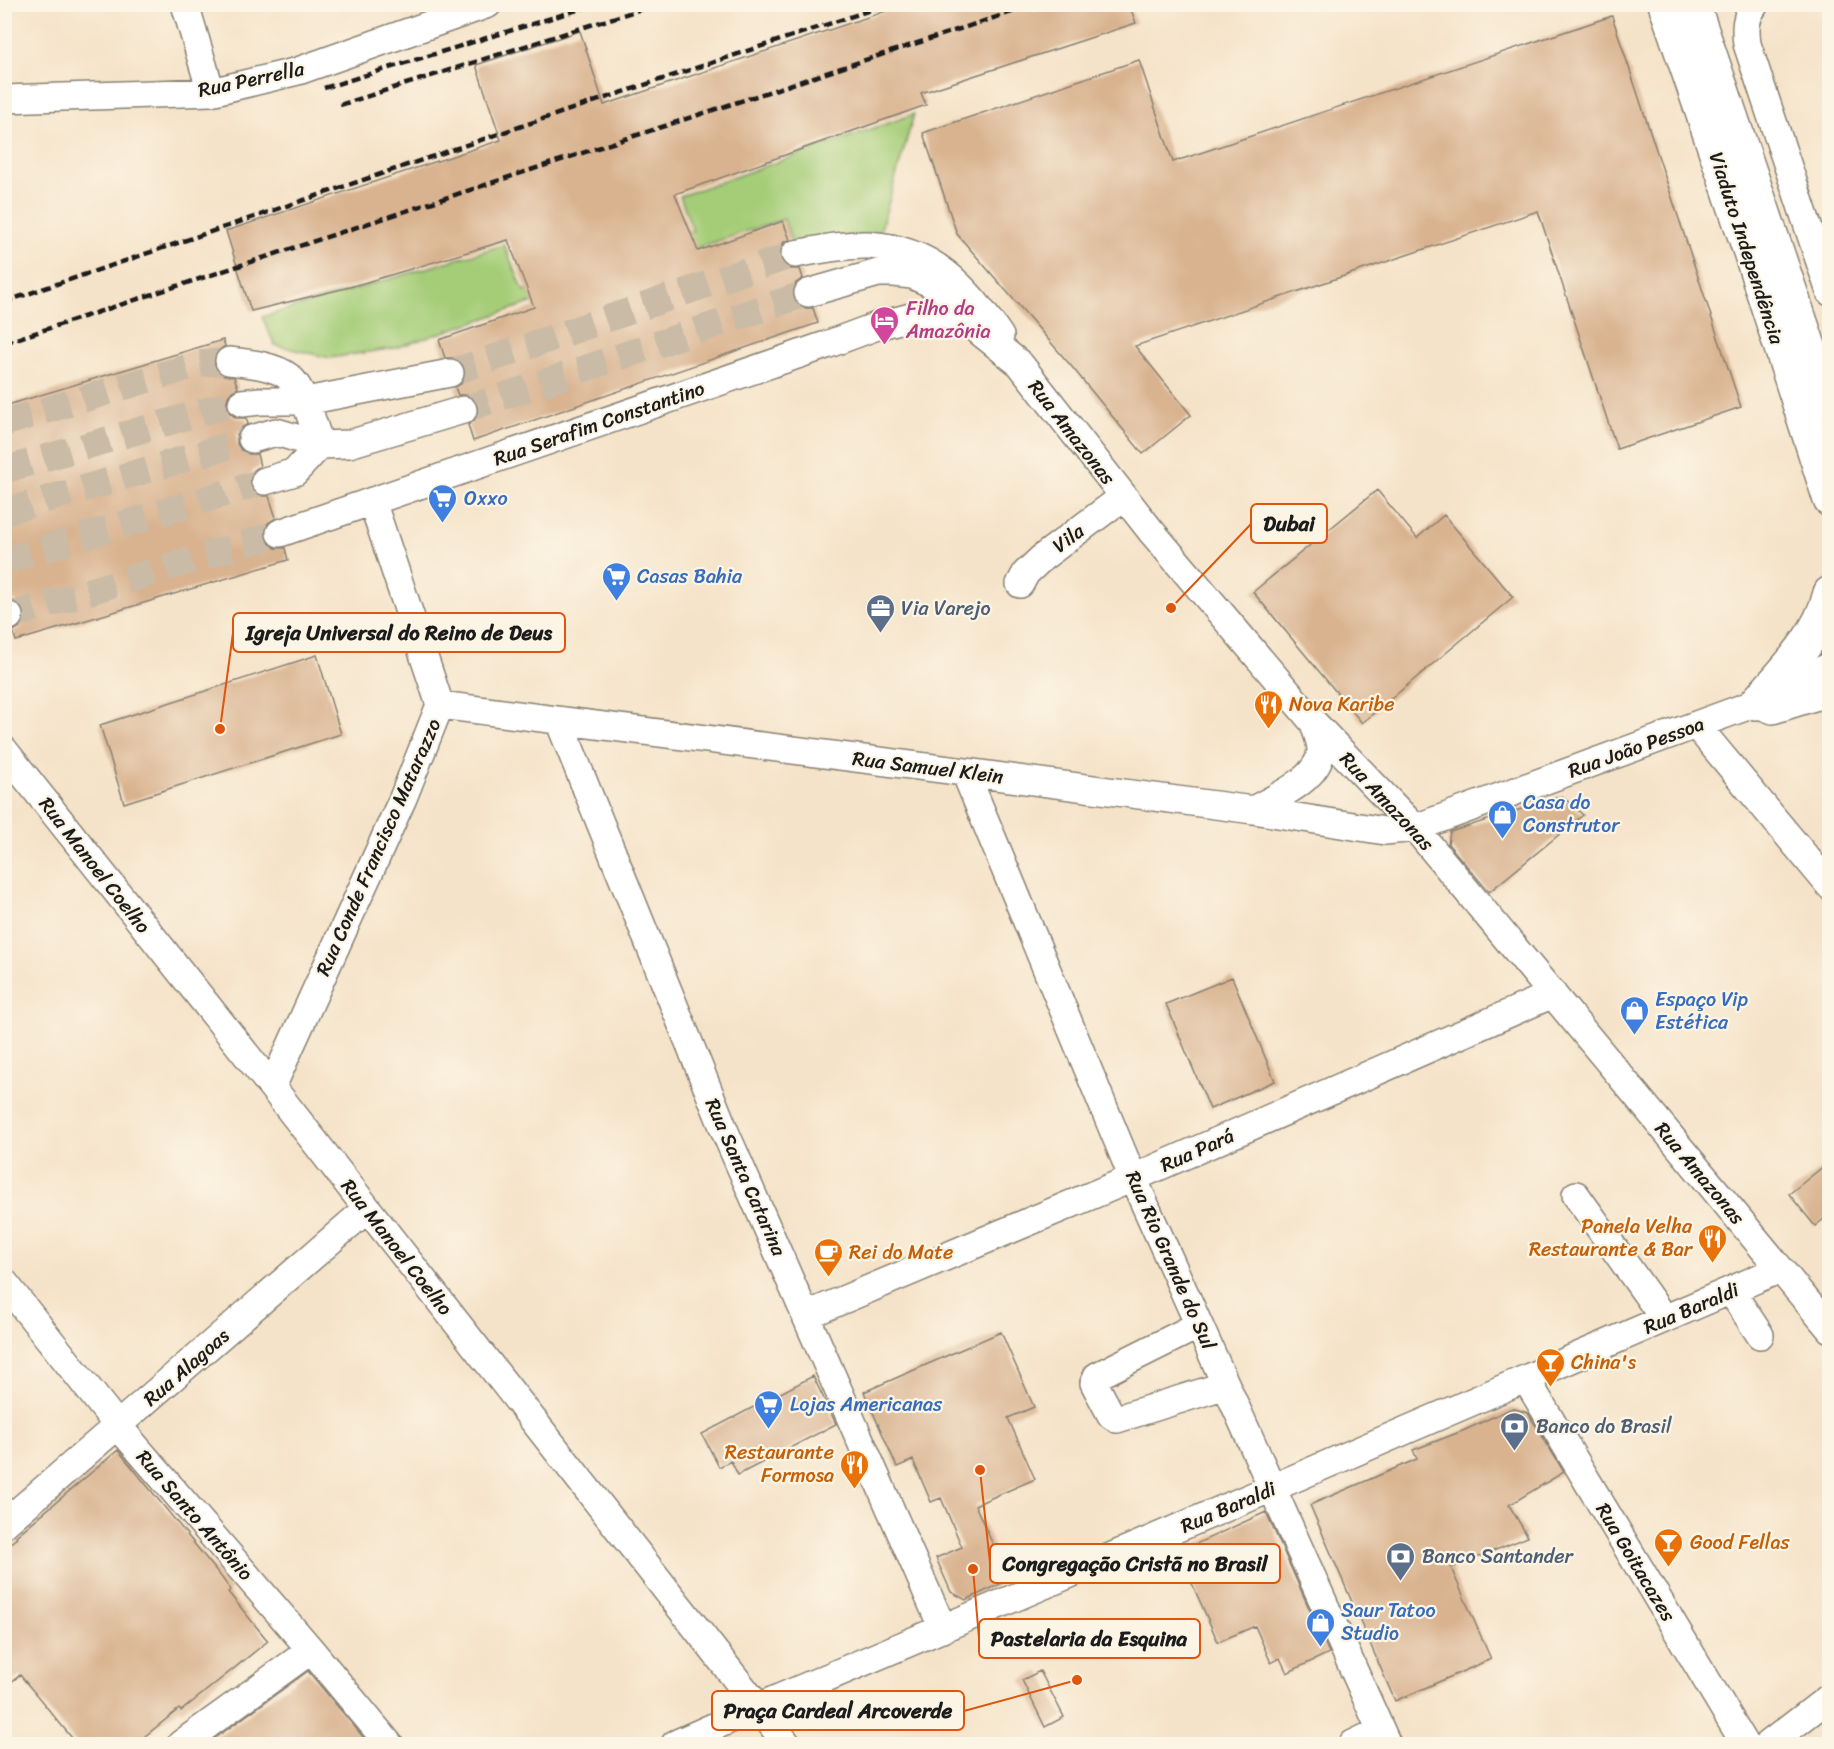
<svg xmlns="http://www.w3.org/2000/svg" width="1834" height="1749" font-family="Sriracha,sans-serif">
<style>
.green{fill:#a5cd78;stroke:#60744a;stroke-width:1.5}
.building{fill:#d9b390}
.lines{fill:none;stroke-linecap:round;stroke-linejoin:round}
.minor-tunnel{stroke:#cabba6;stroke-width:27;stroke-dasharray:27 14;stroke-linecap:butt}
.minor-casing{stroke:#888072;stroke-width:30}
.major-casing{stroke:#888072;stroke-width:36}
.minor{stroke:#fff;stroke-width:27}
.major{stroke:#fff;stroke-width:33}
.rail{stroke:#1c1c1c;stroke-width:4.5;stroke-dasharray:9 4.5;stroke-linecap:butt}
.labels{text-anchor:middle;stroke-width:4.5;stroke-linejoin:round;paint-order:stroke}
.street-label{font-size:20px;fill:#1c1c1c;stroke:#fcf5e5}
.hotel-label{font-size:20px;fill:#b23c85;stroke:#fcf5e5;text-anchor:start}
.shop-label{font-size:20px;fill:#366cbe;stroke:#fcf5e5;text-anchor:start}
.service-label{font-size:20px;fill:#4e5e75;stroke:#fcf5e5;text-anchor:start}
.food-label{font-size:20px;fill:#c56008;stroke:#fcf5e5;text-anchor:start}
.leader{fill:none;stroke:#de560d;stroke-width:2}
.callout-dot{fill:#de560d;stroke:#fcf5e5;stroke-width:2}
.callout{fill:#fcf5e5;stroke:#de560d;stroke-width:2}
.callout-label{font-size:21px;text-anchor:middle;font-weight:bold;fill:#1c1c1c}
</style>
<rect width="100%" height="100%" fill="#fcf5e5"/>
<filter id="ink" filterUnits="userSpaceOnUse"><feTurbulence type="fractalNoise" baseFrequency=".0167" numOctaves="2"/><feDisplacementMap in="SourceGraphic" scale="12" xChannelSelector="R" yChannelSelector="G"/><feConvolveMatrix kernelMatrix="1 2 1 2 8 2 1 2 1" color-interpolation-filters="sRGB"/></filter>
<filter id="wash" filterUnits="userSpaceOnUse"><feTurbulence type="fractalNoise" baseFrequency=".008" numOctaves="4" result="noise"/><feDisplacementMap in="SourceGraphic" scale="24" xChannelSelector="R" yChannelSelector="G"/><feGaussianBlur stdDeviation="1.35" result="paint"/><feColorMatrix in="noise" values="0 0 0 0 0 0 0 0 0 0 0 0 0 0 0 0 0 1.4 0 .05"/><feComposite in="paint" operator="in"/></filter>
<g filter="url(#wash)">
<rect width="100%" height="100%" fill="#f5e3c9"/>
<path class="green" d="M 914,114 L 880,232 L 793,246 L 784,219 L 395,348 L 330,358 L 275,345 L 262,317 L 504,245 L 524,291 L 693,231 L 680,196 Z"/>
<g id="blocks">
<path class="building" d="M 907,4 L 1031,4 L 1032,11 L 1051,4 L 1129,4 L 1136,23 L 921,93 L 926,105 L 675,194 L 698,251 L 783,221 L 790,240 L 784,242 L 780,248 L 780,257 L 783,264 L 789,269 L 800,269 L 803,278 L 796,283 L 793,289 L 793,298 L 797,304 L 804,308 L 813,308 L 818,323 L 473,441 L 468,425 L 475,420 L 478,414 L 478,405 L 473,398 L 467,395 L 458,395 L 455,387 L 461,384 L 465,379 L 465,369 L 462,363 L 456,358 L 445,358 L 439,340 L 534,307 L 508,240 L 350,287 L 251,311 L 226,231 L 501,140 L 476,65 L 580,31 L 604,105 Z
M 1612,16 L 1741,407 L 1617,449 L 1538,211 L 1135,346 L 1191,415 L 1143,454 L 1072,367 L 957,234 L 923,133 L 1139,60 L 1173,162 Z
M 223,340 L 225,346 L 216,352 L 213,359 L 214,367 L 220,374 L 234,377 L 238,388 L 232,391 L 228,396 L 226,405 L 230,413 L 236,418 L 246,418 L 248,424 L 241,428 L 237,435 L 237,444 L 241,450 L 248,454 L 257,454 L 260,466 L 253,471 L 250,478 L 250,485 L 255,493 L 262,496 L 269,496 L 276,518 L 268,523 L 265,529 L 265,538 L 270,545 L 276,548 L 285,548 L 288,560 L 16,641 L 13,631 L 20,627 L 24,622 L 24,612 L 21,606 L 15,601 L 4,601 L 4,406 Z
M 1377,490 L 1417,538 L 1444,515 L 1513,597 L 1362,723 L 1253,592 Z
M 317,655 L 341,734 L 124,803 L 100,725 Z
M 1562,796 L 1583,815 L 1489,892 L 1448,844 L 1450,832 Z
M 1232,977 L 1275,1081 L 1210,1109 L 1166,1004 Z
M 1830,1161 L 1830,1214 L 1815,1226 L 1789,1194 Z
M 1001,1332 L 1034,1407 L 1008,1418 L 1035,1479 L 975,1505 L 1009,1580 L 966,1600 L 951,1592 L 936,1558 L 962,1547 L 941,1498 L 931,1502 L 913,1460 L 897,1467 L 864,1392 Z
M 813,1376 L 836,1424 L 738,1475 L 731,1461 L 719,1467 L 702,1434 Z
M 1512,1408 L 1528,1413 L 1564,1472 L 1509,1505 L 1528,1537 L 1451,1568 L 1491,1659 L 1395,1701 L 1310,1505 L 1417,1459 L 1413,1450 L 1465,1430 Z
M 118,1450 L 219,1574 L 231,1590 L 228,1592 L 268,1641 L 181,1711 L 179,1709 L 135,1744 L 77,1744 L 20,1675 L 4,1688 L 4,1548 L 17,1538 L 16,1536 Z
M 1266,1512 L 1329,1653 L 1287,1673 L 1280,1658 L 1271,1663 L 1255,1626 L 1218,1642 L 1178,1552 Z
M 308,1671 L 369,1744 L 207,1744 Z
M 1040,1671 L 1064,1717 L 1045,1727 L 1022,1680 Z"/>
</g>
</g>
<g filter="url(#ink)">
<use href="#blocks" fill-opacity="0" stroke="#888072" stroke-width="1.5"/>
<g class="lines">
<path class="minor-tunnel" d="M 450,373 L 795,254
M 463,410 L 808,293
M 4,423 L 199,364 L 229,361
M 4,470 L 216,408 L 242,403
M 4,512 L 252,439
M 4,561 L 265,481
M 9,616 L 280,533"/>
<defs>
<path id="minor" d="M 185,4 L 211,92
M 1755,4 C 1745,17 1745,28 1747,44 L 1830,292
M 4,99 L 211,92 L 298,71 L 488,4
M 795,254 C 818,250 844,244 868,245 C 934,249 965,286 1000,336
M 808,293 L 878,273 L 894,273 L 912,275 L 941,288 L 958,298
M 229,361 C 247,363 274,365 289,377 C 304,389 314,426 320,445
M 242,403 L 260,401 L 306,401 L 450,373
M 252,439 L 276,432 L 320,445 L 349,444 L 463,410
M 265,481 L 295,472 L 320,445
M 280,533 L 826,345 L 877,326 L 918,315 L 945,315 L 959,318 L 970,324 L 1020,364 L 1151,531 L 1314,723 L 1415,828 L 1830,1329
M 1020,584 L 1026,573 L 1043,557 L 1123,497
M 4,617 L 9,616
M 440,705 L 965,772 L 1253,810 L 1385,831 L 1415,828 L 1756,703 L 1830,666
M 1765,707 L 1773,710 L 1830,692
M 559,721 L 726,1134 L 943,1629
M 1696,725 L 1830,886
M 4,750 L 272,1087 L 787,1744
M 965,772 L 1133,1178 L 1387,1744
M 1253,810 C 1274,798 1320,779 1321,750 C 1321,742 1316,731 1314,723
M 272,1087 L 403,798 L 440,705 L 372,501
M 1576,1195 L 1660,1313 L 1662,1320
M 4,1282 L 118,1426 L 311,1650 L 389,1744
M 1731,1291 L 1760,1335
M 807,1315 L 1133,1178 L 1553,994
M 1199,1325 L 1097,1376 L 1094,1383 L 1111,1415 L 1117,1419 L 1226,1385
M 1526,1379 L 1745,1744
M 4,1524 L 367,1209
M 181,1744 L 311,1650
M 675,1744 L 758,1707 L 1272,1488 L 1780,1269
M 1353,1744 L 1380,1731
M 1769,1744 L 1830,1697"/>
<path id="major" d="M 1665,4 L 1750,252 L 1830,500
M 1693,4 L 1830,408
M 1756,703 C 1785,670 1820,636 1830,593"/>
</defs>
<use href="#minor" class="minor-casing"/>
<use href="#major" class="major-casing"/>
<use href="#minor" class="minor"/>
<use href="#major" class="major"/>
<path class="rail" d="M 324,88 L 597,4
M 340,105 L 657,4
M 4,302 L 575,108 L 889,4
M 4,343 L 1036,4"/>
</g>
</g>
<defs>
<symbol id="hotel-pin" viewBox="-11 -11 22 30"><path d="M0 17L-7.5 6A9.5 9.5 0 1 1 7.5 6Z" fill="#d1479c" stroke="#fcf5e5"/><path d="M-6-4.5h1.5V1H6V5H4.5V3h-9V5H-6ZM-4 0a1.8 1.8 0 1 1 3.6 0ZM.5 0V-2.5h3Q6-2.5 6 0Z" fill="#fff"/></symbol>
<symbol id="supermarket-pin" viewBox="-11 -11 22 30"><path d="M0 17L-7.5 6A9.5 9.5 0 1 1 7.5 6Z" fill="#3f7fe0" stroke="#fcf5e5"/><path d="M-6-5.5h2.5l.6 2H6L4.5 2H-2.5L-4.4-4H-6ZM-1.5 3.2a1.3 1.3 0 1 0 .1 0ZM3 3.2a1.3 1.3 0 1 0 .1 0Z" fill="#fff"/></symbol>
<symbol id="office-pin" viewBox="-11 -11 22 30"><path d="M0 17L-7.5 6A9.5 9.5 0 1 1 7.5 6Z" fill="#5c6f8a" stroke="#fcf5e5"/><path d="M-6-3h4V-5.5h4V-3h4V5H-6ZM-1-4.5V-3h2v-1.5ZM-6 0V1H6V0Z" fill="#fff"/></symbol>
<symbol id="restaurant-pin" viewBox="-11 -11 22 30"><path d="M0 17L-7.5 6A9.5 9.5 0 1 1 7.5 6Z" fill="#e8710a" stroke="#fcf5e5"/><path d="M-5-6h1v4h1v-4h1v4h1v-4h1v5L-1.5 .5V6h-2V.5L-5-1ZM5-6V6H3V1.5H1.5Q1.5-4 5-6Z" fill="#fff"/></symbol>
<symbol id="shop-pin" viewBox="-11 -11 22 30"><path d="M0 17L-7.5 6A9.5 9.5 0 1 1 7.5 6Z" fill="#3f7fe0" stroke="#fcf5e5"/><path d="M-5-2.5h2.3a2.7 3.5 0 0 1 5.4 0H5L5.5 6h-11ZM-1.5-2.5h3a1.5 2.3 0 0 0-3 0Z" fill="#fff"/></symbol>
<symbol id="cafe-pin" viewBox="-11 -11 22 30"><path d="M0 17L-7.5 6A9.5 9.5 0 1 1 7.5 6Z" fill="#e8710a" stroke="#fcf5e5"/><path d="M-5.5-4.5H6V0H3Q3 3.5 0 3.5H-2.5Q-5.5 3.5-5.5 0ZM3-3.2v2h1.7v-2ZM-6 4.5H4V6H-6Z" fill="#fff"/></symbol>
<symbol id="bar-pin" viewBox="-11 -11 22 30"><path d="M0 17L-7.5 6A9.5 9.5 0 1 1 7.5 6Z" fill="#e8710a" stroke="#fcf5e5"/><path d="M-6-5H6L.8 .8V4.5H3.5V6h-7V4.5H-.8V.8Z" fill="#fff"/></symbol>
<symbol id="bank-pin" viewBox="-11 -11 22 30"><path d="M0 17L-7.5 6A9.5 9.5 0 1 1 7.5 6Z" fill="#5c6f8a" stroke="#fcf5e5"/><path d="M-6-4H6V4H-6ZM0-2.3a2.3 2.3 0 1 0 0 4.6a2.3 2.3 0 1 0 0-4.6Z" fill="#fff"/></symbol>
</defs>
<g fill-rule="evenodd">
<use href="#hotel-pin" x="868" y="304" width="33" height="45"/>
<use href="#supermarket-pin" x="426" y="482" width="33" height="45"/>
<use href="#supermarket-pin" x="600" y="560" width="33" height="45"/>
<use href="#office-pin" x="864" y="592" width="33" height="45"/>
<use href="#restaurant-pin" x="1252" y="688" width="33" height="45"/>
<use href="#shop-pin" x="1486" y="798" width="33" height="45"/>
<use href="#shop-pin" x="1618" y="994" width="33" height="45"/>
<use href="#restaurant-pin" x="1696" y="1222" width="33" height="45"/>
<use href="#cafe-pin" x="812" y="1236" width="33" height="45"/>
<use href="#bar-pin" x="1534" y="1346" width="33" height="45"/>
<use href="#supermarket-pin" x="752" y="1388" width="33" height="45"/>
<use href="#bank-pin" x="1498" y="1410" width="33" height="45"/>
<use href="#restaurant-pin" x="838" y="1448" width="33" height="45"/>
<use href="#bar-pin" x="1652" y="1526" width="33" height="45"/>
<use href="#bank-pin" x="1384" y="1540" width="33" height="45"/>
<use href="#shop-pin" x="1304" y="1606" width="33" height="45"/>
</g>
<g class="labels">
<g class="street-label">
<text transform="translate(251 79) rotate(-12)" y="7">Rua Perrella</text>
<text transform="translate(1747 248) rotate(72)" y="7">Viaduto Independência</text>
<text transform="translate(599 423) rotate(-19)" y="7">Rua Serafim Constantino</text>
<text transform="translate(1072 432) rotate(52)" y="7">Rua Amazonas</text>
<text transform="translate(1068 538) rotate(-37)" y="7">Vila</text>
<text transform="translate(1636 747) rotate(-20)" y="7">Rua João Pessoa</text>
<text transform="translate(928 767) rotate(7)" y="7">Rua Samuel Klein</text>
<text transform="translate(1387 801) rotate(47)" y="7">Rua Amazonas</text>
<text transform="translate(378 847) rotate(-66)" y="7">Rua Conde Francisco Matarazzo</text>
<text transform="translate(95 865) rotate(52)" y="7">Rua Manoel Coelho</text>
<text transform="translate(1197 1150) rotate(-24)" y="7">Rua Pará</text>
<text transform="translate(1700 1173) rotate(50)" y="7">Rua Amazonas</text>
<text transform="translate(746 1177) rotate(66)" y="7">Rua Santa Catarina</text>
<text transform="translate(397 1247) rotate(52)" y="7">Rua Manoel Coelho</text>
<text transform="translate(1171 1260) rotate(66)" y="7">Rua Rio Grande do Sul</text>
<text transform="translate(1691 1308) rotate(-23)" y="7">Rua Baraldi</text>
<text transform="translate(186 1367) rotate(-41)" y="7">Rua Alagoas</text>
<text transform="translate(1228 1507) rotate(-23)" y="7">Rua Baraldi</text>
<text transform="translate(195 1515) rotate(49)" y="7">Rua Santo Antônio</text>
<text transform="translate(1636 1562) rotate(59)" y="7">Rua Goitacazes</text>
</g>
<g class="hotel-label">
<text x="906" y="315">Filho da<tspan x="906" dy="23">Amazônia</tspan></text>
</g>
<g class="shop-label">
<text x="464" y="505">Oxxo</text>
<text x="637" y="583">Casas Bahia</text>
<text x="1523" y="809">Casa do<tspan x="1523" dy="23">Construtor</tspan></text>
<text x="1655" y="1006">Espaço Vip<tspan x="1655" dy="23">Estética</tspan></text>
<text x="790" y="1411">Lojas Americanas</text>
<text x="1341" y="1617">Saur Tatoo<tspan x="1341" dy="23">Studio</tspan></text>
</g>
<g class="service-label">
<text x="901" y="615">Via Varejo</text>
<text x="1536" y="1433">Banco do Brasil</text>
<text x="1422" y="1563">Banco Santander</text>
</g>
<g class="food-label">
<text x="1289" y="711">Nova Karibe</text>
<text x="1692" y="1233" text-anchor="end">Panela Velha<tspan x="1692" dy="23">Restaurante &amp; Bar</tspan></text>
<text x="849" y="1259">Rei do Mate</text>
<text x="1571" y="1369">China's</text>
<text x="834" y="1459" text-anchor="end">Restaurante<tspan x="834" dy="23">Formosa</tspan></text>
<text x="1690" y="1549">Good Fellas</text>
</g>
</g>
<path class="leader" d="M1171 608L1251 524M220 729L233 633M980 1470L990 1563M973 1569L979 1638M1077 1680L964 1711"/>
<g class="callout-dot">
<circle cx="1171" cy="608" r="6"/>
<circle cx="220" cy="729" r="6"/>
<circle cx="980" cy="1470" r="6"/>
<circle cx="973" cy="1569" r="6"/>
<circle cx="1077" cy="1680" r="6"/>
</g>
<g class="callout">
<rect x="1251" y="504" width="76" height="39" rx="6"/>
<rect x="233" y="613" width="332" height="39" rx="6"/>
<rect x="990" y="1544" width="290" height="39" rx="6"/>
<rect x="979" y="1619" width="221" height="39" rx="6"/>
<rect x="712" y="1691" width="252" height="39" rx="6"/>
</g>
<g class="callout-label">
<text x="1289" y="531">Dubai</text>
<text x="399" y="640">Igreja Universal do Reino de Deus</text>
<text x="1135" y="1571">Congregação Cristã no Brasil</text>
<text x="1089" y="1646">Pastelaria da Esquina</text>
<text x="838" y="1718">Praça Cardeal Arcoverde</text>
</g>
<rect width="1834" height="1749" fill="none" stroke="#fcf5e5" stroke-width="24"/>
</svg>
